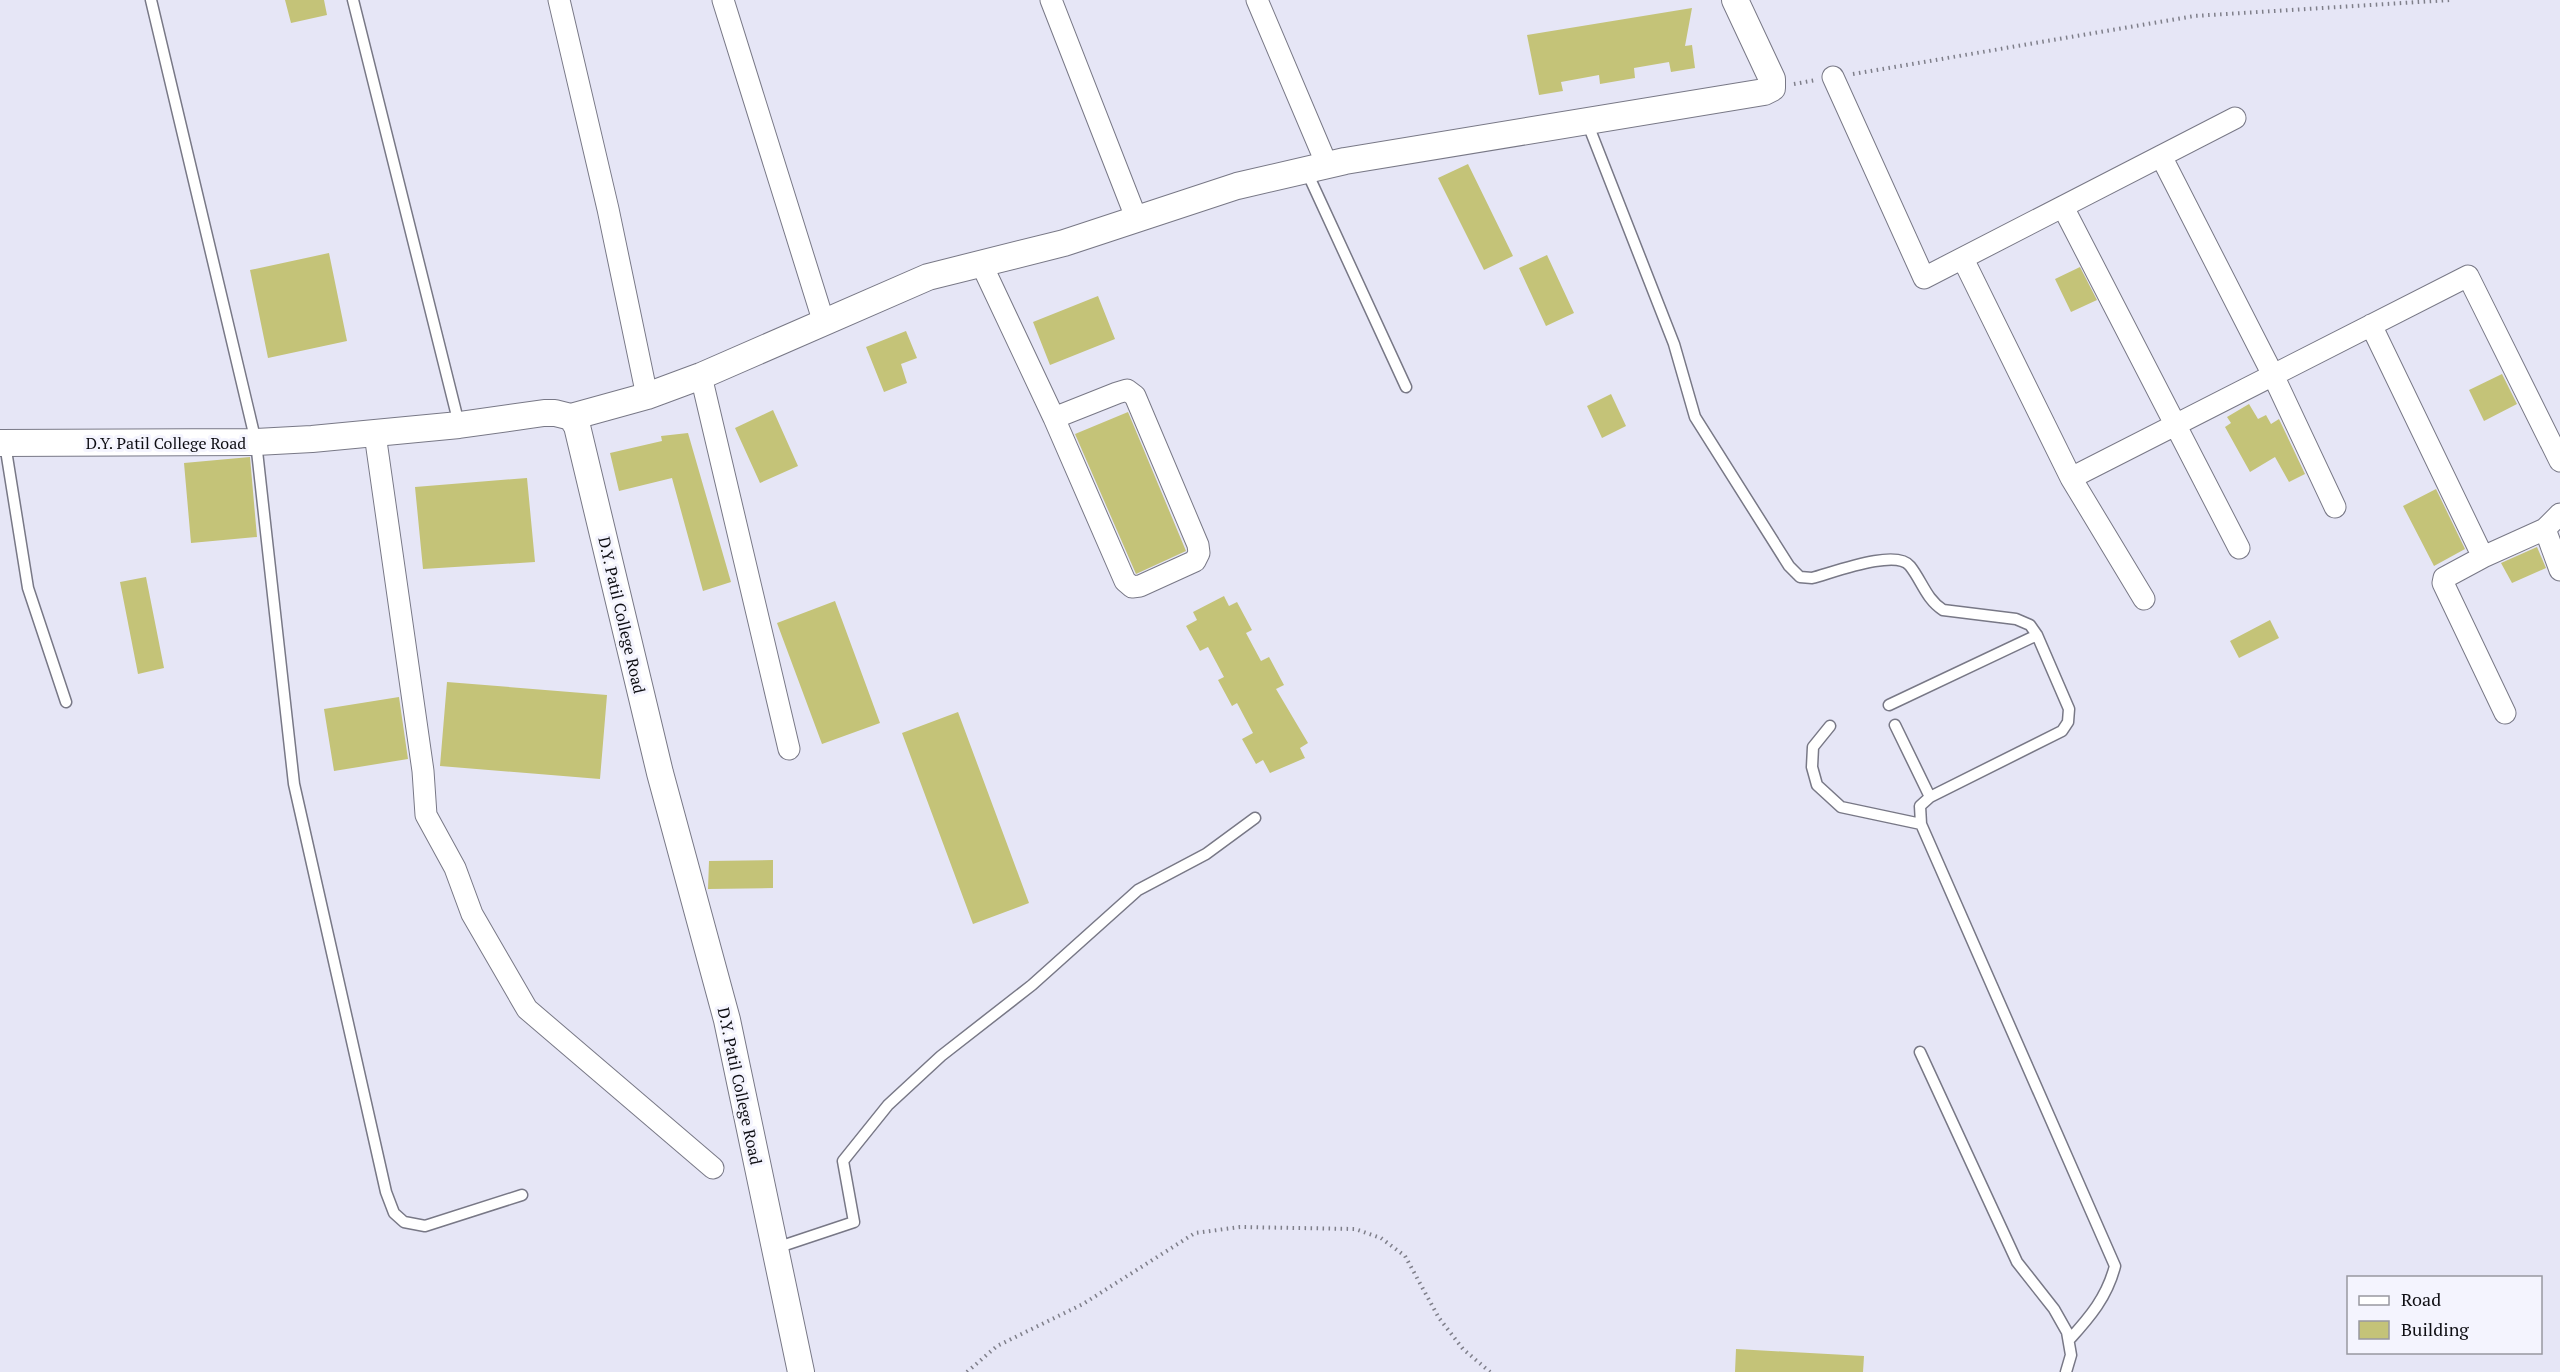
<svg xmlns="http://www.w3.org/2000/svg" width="2560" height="1372" font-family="'PT Serif',serif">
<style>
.building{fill:#c4c378}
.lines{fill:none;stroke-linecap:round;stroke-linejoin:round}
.service-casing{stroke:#787886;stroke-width:13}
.minor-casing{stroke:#787886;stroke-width:23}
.tertiary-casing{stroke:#787886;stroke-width:28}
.path{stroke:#7f7f8a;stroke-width:4;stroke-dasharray:1.5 4.5;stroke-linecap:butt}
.service{stroke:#fff;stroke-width:10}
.minor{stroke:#fff;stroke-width:21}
.tertiary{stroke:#fff;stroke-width:26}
.labels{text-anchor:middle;stroke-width:6;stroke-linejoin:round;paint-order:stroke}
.street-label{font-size:16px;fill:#0e0e13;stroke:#f4f4fe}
</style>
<rect width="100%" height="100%" fill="#e6e6f6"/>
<path class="building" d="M 285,0 L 324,0 L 327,15 L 291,23 Z
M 1692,8 L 1685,46 L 1692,45 L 1695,68 L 1671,72 L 1669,62 L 1634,68 L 1635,78 L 1600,84 L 1599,75 L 1561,82 L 1563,91 L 1539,95 L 1527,35 Z
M 1468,164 L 1513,256 L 1484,270 L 1438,178 Z
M 329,253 L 347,341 L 268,358 L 250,270 Z
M 1547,255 L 1574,313 L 1546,326 L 1519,268 Z
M 2080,267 L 2097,300 L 2071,312 L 2055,279 Z
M 1098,296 L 1115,339 L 1050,365 L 1033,322 Z
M 906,331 L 917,358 L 901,364 L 907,383 L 884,392 L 866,347 Z
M 2502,374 L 2517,404 L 2484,421 L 2469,390 Z
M 1611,394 L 1626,426 L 1602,438 L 1587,406 Z
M 2249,404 L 2258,419 L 2266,415 L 2271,424 L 2279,419 L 2305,474 L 2289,482 L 2275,457 L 2250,472 L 2225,427 L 2231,423 L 2227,417 Z
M 773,410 L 798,466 L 760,483 L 735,428 Z
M 1128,412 L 1186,551 L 1136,574 L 1075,434 Z
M 688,433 L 731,582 L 703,591 L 672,478 L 619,491 L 610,453 L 662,441 L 661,436 Z
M 250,457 L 257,537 L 191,543 L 184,463 Z
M 527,478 L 535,562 L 423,569 L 415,487 Z
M 2436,489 L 2465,549 L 2434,566 L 2403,506 Z
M 2537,547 L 2546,568 L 2512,583 L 2501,563 Z
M 146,577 L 164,668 L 138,674 L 120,582 Z
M 1224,596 L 1229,606 L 1237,602 L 1252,630 L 1246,633 L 1261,661 L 1269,657 L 1284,685 L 1276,689 L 1308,743 L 1300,748 L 1305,758 L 1270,773 L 1263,760 L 1256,764 L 1242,739 L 1253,733 L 1237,703 L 1232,706 L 1218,680 L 1224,677 L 1208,647 L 1200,651 L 1186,626 L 1197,620 L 1193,612 Z
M 835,601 L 880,723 L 822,744 L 777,623 Z
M 2270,620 L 2279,638 L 2239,658 L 2230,641 Z
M 447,682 L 607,695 L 600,779 L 440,766 Z
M 399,697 L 408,759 L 334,771 L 324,709 Z
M 958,712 L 1029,903 L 973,924 L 902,733 Z
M 773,860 L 773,888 L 708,889 L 709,861 Z
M 1736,1349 L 1864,1356 L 1863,1372 L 1735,1372 Z"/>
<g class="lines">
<defs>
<path id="service" d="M 151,0 L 256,442 L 294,784 L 386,1192 L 394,1213 L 404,1222 L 425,1226 L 522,1195
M 353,0 L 459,424
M 1587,122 L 1674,344 L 1695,417 L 1789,566 L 1800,577 L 1812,578 C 1832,573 1896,548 1910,566 C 1922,581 1926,599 1943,610 L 2016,619 L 2030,625 L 2037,635 L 2069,709 L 2068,722 L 2062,731 L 1930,797 L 1920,806 L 1921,824 L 2115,1266 C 2107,1297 2090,1317 2069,1340
M 1306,170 L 1406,387
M 5,444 L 28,588 L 66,702
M 1889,705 L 2037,635
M 1895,725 L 1930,797
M 1830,726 L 1813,747 L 1812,767 L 1817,785 L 1841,807 L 1921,824
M 1920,1052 L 2017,1262 L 2054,1309 L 2067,1332 L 2071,1355 L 2066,1372
M 776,1248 L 854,1222 L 843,1161 L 888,1105 L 941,1056 L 1032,985 L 1138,890 L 1206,854 L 1255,818"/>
<path id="minor" d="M 559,0 L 608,209 L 647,396
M 723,0 L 824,323
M 1051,0 L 1137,220
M 1257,0 L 1327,165
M 1833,77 L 1924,278 L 2235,118
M 2161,156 L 2273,375 L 2335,507
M 2063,207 L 2239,548
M 1963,259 L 2071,478 L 2468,276 L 2560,461
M 981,263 L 1054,418 L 1125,581 L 1132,587 L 1140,586 L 1195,561 L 1199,553 L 1198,545 L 1135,396 L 1127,390 L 1117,393 L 1054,418
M 2371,325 L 2483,557
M 701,376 L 789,749
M 375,434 L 423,771 L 426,815 L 455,868 L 472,914 L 527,1009 L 713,1168
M 2071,478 L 2144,599
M 2545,529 L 2560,570
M 2505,713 L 2443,583 L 2444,578 L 2483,557 L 2545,529 L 2560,514"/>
<path id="tertiary" d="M 571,417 L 647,396 L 701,376 L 928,277 L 1064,243 L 1237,186 L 1345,161 L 1764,92 L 1772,88 L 1772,79 L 1735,0
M 0,443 L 256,442 L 312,439 L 459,425 L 544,413 L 555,413 L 571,417 L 577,426 L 660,773 L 727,1020 L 801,1372"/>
</defs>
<use href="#service" class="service-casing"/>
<use href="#minor" class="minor-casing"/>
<use href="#tertiary" class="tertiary-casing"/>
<path class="path" d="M 1853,74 L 2194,16 L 2450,0
M 1794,84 L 1816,80
M 967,1372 L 997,1346 L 1083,1304 L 1195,1233 L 1240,1227 L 1355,1229 L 1381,1238 L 1405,1256 L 1439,1318 L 1463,1349 L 1490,1372"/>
<use href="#service" class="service"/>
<use href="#minor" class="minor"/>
<use href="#tertiary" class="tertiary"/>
</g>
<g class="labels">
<g class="street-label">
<text x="166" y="449">D.Y. Patil College Road</text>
<text transform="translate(622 615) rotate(77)" y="6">D.Y. Patil College Road</text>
<text transform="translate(740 1086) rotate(78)" y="6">D.Y. Patil College Road</text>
</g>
</g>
<rect x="2347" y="1276" width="195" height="78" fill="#f4f4fe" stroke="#9898a0" stroke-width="1.5"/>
<rect x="2359" y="1296" width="30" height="9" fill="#ffffff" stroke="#9898a0" stroke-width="1.5"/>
<text x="2401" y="1306" font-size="18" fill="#0e0e13">Road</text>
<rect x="2359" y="1321" width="30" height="18" fill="#c4c378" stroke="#9898a0" stroke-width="1.5"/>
<text x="2401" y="1336" font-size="18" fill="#0e0e13">Building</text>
</svg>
